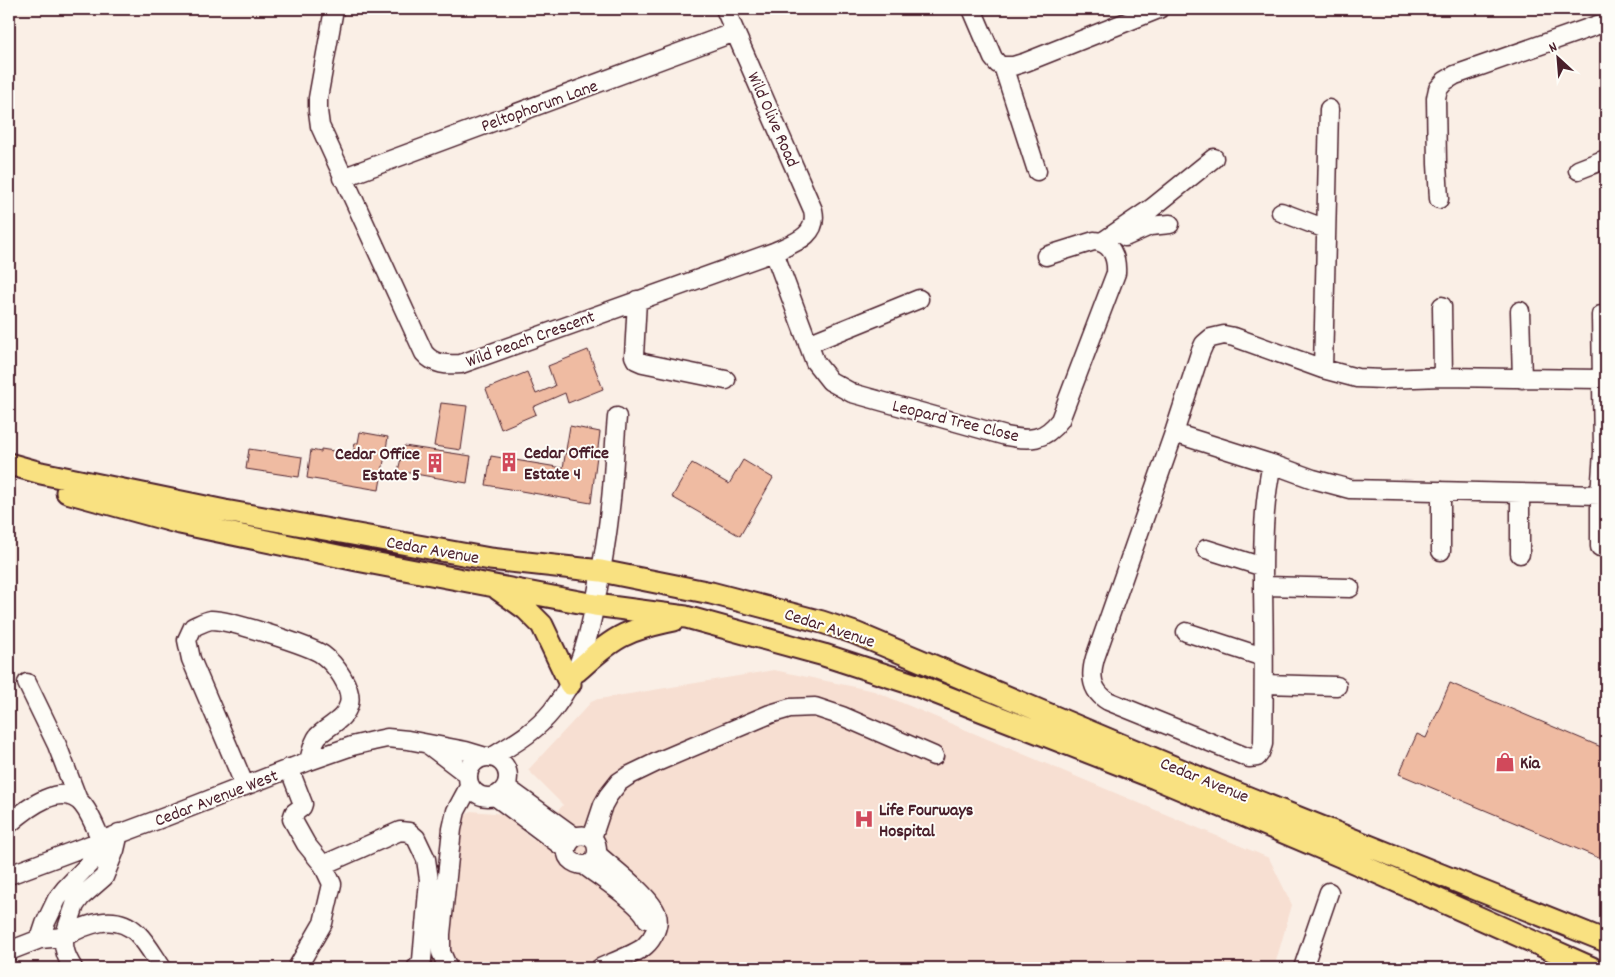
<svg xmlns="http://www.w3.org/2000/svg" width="1615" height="977" font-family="Dekko,sans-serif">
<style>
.built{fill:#f7dfd2}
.building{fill:#efbba2;stroke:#4a1f2b}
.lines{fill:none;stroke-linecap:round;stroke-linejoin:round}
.minor-casing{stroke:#4a1f2b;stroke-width:21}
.major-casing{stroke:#4a1f2b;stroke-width:25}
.minor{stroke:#fdfcf7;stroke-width:18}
.major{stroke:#f9e181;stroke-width:21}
.labels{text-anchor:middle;stroke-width:4;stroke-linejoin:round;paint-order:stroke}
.street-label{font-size:18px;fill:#4a1f2b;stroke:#fdfcf7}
.poi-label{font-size:18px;font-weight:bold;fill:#4a1f2b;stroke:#fdfcf7;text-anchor:start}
</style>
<rect width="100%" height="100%" fill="#faefe6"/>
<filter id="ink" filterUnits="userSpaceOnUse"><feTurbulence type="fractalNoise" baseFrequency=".02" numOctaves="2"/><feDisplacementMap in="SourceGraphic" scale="10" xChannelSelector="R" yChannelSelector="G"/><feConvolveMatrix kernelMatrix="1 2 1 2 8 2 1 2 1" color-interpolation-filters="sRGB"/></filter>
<g filter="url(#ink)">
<path class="built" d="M 774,670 L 874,691 L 1269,858 L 1292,905 L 1274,968 L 433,968 L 429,962 L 442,824 L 454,825 L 471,811 L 505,814 L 533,840 L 563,805 L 528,770 L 593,700 Z"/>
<path class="building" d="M 588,350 L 603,389 L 568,403 L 565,393 L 533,407 L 536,414 L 501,429 L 486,389 L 527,372 L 536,394 L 555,386 L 548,366 Z
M 441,403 L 467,406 L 461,450 L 434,446 Z
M 570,426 L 600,432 L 591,503 L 486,485 L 491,456 L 563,468 Z
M 360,432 L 388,437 L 379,490 L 307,478 L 311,450 L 321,452 L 321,449 L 353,454 L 355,443 L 358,443 Z
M 404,446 L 471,456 L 467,483 L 398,471 Z
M 249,449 L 302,457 L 299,477 L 246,469 Z
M 743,460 L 773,478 L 740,536 L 672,497 L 692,463 L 729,484 Z
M 1450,683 L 1606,749 L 1606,861 L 1399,774 L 1417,734 L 1426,738 Z"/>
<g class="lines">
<defs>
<path id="minor" d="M 334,9 L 318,98 L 318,111 L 320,126 L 424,353 C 434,365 447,365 461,364 L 774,252 C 794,243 819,236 813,210 L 725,9
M 972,9 L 993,58 L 998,64 L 1003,66
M 1003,66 L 1013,66 L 1026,62 L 1159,9
M 1003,66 L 1037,171
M 1578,170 L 1606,159
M 342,178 L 735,32
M 1439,199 L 1437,164 L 1436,98 L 1438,89 L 1445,81 L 1455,75 L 1606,22
M 1281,212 L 1326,229
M 1125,237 L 1150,226 L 1170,224
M 1102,242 L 1152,208 L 1214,158
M 774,252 L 815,362 L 830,381 L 852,393 L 1006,436 C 1030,441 1044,441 1060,420 L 1116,273 C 1117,257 1111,242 1094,241 L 1046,256
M 637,300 L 634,356 L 636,360 L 643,363 L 726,380
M 1442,306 L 1443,377
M 1520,311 L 1522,379
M 808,344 L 919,299
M 1323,369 L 1329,109
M 1174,433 L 1272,464 L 1313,479 L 1350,489 L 1600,495
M 1272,464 C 1263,504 1263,546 1263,587 C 1264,639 1264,691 1263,744 L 1260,753 L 1257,757 L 1249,758 L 1108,701 C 1091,691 1090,675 1095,658 L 1174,433 L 1200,353 L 1204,344 L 1211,338 L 1224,335 L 1234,337 L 1323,369 L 1357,378 L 1384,379 L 1443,377 L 1601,379
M 1441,491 L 1441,551
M 1600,547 L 1600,495 L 1603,452 L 1601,315
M 1206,549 L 1263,567
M 1520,554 L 1520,493
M 1263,586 L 1350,588
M 1186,632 L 1263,657
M 27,683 L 57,745 L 78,800
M 1264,684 L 1337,686
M 430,746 L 468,775
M468 777a20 20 0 1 1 40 0a20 20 0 1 1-40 0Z
M 492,757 C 515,743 535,732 552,711 C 583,672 592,624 600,576 C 604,554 608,531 610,508 C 614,478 614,447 617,417
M 289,768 L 303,804 L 302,807 L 294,813 L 292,819 L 306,844 L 323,865 L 332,884 L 323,923 L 297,968
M 245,786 L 191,659 L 187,640 L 193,627 C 198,625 205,621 211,620 C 226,619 311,646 323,655 C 335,664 353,688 349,704 C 345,720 329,725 318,736 C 313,742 311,753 309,761
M 506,787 L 575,837 C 585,833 597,837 597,850 C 598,879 547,861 575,837
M 495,796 L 567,850
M 9,824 C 26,809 63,779 83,805 C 91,815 96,829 101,840 L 92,861 L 65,889 L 57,899 L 45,924 L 40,939
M 592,838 L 603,805 L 608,796 L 619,782 L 628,776 L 657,762 L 770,714 L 790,708 L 815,707 L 842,716 L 934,756
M 597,854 C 611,867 652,897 657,915 C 660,925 653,939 645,946 C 638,953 611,963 600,968
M 323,865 L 400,831 L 409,832 L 416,838 L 426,859 L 429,880 L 422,960 L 420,966 L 416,968
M 584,865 C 599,877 641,903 647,919
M 9,875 L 165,817 L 309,761 L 352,746 L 373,741 L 387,738 L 408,740 L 466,751 L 486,757
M 9,951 L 40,939 L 64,937 L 75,905 L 81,897 L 104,877 L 115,850 L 119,833
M 73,968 C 67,958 63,950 64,937 C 86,924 115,912 137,933 C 147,943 154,956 162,968
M 448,968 L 441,952 L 441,934 L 452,829 L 456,811 L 470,785
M 1303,968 L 1329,892"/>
<path id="major" d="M 9,464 L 41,473 L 225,511 L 490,559 L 601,571 L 711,593 L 822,622 L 855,633 L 1214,784 L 1606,941
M 67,492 L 180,523 L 357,560 L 595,605 L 686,617 L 824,655 L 916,685 L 1155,778 L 1340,856 L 1592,968
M 498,589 L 526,609 L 542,625 L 570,684
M 577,671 C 592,658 607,643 624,635 C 640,627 657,624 674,620"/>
</defs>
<use href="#minor" class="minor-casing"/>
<use href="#major" class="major-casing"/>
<use href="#minor" class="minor"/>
<use href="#major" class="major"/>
</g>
</g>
<defs>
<symbol id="building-bare" viewBox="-9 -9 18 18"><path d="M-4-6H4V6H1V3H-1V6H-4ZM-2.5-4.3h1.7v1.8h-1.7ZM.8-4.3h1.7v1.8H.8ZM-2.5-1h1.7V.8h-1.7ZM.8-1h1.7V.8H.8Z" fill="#d1495b" stroke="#fdfcf7" stroke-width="2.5" paint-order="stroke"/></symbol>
<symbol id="shop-bare" viewBox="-9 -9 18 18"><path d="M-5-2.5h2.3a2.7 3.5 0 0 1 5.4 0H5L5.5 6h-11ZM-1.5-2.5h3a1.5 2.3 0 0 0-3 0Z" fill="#d1495b" stroke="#fdfcf7" stroke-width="2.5" paint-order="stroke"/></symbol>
<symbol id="hospital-bare" viewBox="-9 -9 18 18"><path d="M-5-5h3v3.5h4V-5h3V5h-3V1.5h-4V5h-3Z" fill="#d1495b" stroke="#fdfcf7" stroke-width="2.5" paint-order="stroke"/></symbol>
</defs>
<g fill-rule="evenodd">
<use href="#building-bare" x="495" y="448" width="28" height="28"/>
<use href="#building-bare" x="421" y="449" width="28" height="28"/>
<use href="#shop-bare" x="1491" y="748" width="28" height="28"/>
<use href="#hospital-bare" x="850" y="805" width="28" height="28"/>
</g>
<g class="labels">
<g class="street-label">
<text transform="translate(539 105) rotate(-20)" y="6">Peltophorum Lane</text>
<text transform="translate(774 119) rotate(66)" y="6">Wild Olive Road</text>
<text transform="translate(530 338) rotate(-20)" y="6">Wild Peach Crescent</text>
<text transform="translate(956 420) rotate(14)" y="6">Leopard Tree Close</text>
<text transform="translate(433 549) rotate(10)" y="6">Cedar Avenue</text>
<text transform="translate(830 627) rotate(18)" y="6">Cedar Avenue</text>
<text transform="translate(1205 779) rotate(22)" y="6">Cedar Avenue</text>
<text transform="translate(216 797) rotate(-21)" y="6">Cedar Avenue West</text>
</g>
<g class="poi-label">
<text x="524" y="458">Cedar Office<tspan x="524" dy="21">Estate 4</tspan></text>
<text x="420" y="459" text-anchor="end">Cedar Office<tspan x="420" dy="21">Estate 5</tspan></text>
<text x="1520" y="768">Kia</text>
<text x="879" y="815">Life Fourways<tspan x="879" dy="21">Hospital</tspan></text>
</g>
</g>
<rect width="1615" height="977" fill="none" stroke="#fdfcf7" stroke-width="30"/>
<rect x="15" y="15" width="1585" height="947" fill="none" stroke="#4a1f2b" stroke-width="2" filter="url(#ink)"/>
<g transform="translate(1558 58) rotate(334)" stroke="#fdfcf7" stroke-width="4" paint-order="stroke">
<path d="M0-4L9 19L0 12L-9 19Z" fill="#4a1f2b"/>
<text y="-8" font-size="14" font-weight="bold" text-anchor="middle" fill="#4a1f2b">N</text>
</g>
</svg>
